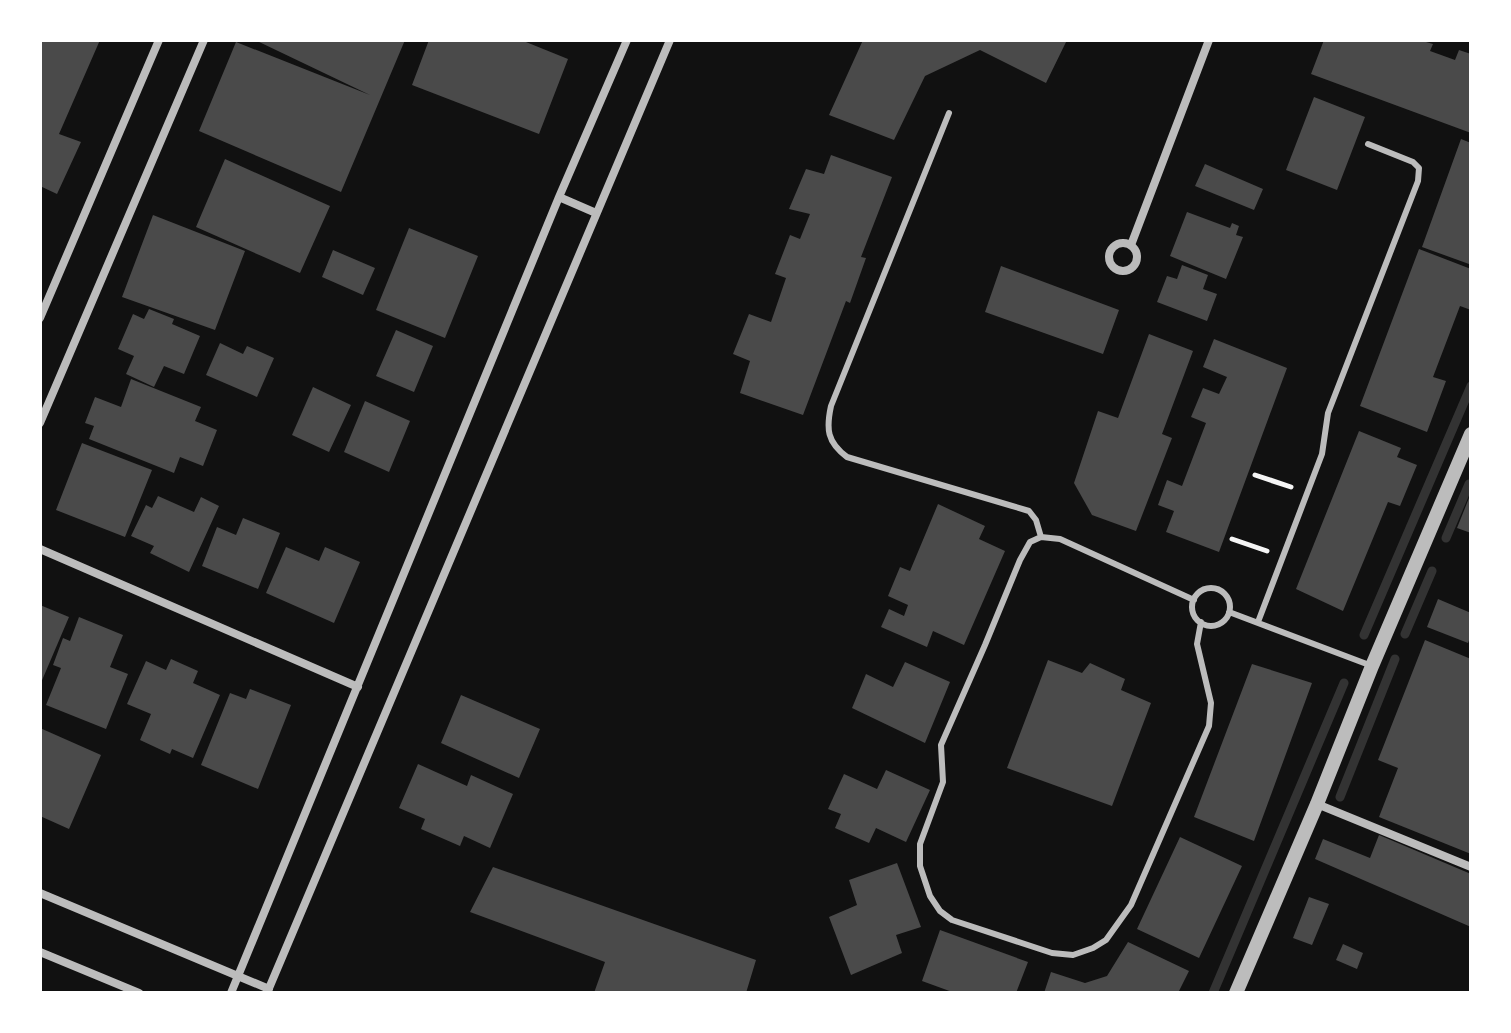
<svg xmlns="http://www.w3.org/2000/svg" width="1511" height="1033" font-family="'Golos Text',sans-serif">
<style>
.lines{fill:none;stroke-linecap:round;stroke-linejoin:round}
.stream{stroke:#333;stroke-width:9}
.building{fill:#4a4a4a}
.path{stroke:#f5f5f5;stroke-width:5}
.service{stroke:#bcbcbc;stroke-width:6}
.minor{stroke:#bcbcbc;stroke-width:8}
.tertiary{stroke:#bcbcbc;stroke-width:14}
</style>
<rect width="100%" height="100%" fill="#111"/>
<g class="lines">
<path class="stream" d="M 1446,538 L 1469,484
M 1405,634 L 1432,571
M 1364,635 L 1471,386
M 1340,797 L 1395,659
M 1213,993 L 1344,683"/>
</g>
<path class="building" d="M 40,40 L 100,40 L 59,134 L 81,142 L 57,194 L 40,186 Z
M 255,40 L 405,40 L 341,192 L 199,131 L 236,42 L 370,95 Z
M 429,40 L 521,40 L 568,59 L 539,134 L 412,85 Z
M 863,40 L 1067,40 L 1046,83 L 980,50 L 925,76 L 894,140 L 829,115 Z
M 1324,40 L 1419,40 L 1433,44 L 1430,51 L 1455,60 L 1459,50 L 1471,54 L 1471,133 L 1311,74 Z
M 1314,97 L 1365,117 L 1337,190 L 1286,170 Z
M 1461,139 L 1471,143 L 1471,258 L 1469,264 L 1422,247 Z
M 831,155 L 892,177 L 861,257 L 866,258 L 850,303 L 846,301 L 803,415 L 740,393 L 750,361 L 733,354 L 749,314 L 771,322 L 786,278 L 775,274 L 790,235 L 800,239 L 810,214 L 789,209 L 806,169 L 824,174 Z
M 225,159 L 330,206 L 300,273 L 196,227 Z
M 1205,164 L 1263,189 L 1254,210 L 1195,186 Z
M 1187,212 L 1230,228 L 1232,223 L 1239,226 L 1236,235 L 1243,237 L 1226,279 L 1170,256 Z
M 153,215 L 245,251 L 215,330 L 122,297 Z
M 409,228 L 478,256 L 445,338 L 376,310 Z
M 1419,249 L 1471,269 L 1471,310 L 1460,306 L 1433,377 L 1446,381 L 1427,432 L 1360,406 Z
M 333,250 L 375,268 L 363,295 L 322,277 Z
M 1182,265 L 1208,275 L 1203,289 L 1217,294 L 1207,321 L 1157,302 L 1167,276 L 1177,279 Z
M 1001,266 L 1119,310 L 1103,354 L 985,312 Z
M 149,309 L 174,319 L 172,324 L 200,336 L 184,374 L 164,366 L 154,387 L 126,374 L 134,356 L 118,349 L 133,314 L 144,319 Z
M 396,330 L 433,346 L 414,392 L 376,376 Z
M 1149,334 L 1193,351 L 1162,434 L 1172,438 L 1136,531 L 1092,515 L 1074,483 L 1098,411 L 1118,418 Z
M 1214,339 L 1287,368 L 1219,552 L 1166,532 L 1174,511 L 1158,505 L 1167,480 L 1182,486 L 1206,423 L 1191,417 L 1203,388 L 1219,394 L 1227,377 L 1203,367 Z
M 220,343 L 243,354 L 247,346 L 274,358 L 257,397 L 206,375 Z
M 131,379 L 201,407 L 195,421 L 217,430 L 203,466 L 180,457 L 174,473 L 89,439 L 94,426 L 85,423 L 95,397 L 121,407 Z
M 313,387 L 351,405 L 329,452 L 292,435 Z
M 365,401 L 410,421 L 389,472 L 344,452 Z
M 1359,431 L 1401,448 L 1397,457 L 1417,465 L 1400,506 L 1388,502 L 1343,611 L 1296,589 Z
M 82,443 L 152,470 L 125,537 L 56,510 Z
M 1471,493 L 1471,533 L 1457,528 Z
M 158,496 L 194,512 L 201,497 L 219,506 L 189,572 L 150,553 L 154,546 L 131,536 L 146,505 L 152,508 Z
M 938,504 L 985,526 L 979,539 L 1005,551 L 964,645 L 933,631 L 927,647 L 881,627 L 889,609 L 904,616 L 908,605 L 888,596 L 900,567 L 910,571 Z
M 243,518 L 280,533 L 258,589 L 202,566 L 217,527 L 236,535 Z
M 286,547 L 319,561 L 325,547 L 360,562 L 334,623 L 266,593 Z
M 1438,599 L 1471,613 L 1471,635 L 1468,643 L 1427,627 Z
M 40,605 L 69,617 L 40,685 Z
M 79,617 L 123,635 L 110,667 L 128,674 L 106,729 L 46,705 L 61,668 L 53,665 L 63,638 L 70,641 Z
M 1425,640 L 1471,659 L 1471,854 L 1379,817 L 1398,768 L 1378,760 Z
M 171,659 L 198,671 L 193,683 L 220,695 L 193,758 L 172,749 L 170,754 L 140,740 L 151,714 L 127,704 L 146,661 L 166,670 Z
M 1048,660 L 1082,673 L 1090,663 L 1125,679 L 1121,690 L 1151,703 L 1112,806 L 1007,768 Z
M 905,662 L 950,682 L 925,743 L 852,708 L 866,674 L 893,687 Z
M 1252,664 L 1312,683 L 1254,841 L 1194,817 Z
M 250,689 L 291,705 L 258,789 L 201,765 L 230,693 L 246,699 Z
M 461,695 L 540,729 L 519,778 L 441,743 Z
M 40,728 L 101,755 L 69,829 L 40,816 Z
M 418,764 L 467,786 L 471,775 L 513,794 L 490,848 L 464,836 L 460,846 L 421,829 L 425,819 L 399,808 Z
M 886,770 L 930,790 L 906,842 L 876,828 L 869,843 L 835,828 L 841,814 L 828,809 L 844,774 L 877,789 Z
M 1379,835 L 1471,874 L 1471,927 L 1315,859 L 1323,839 L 1370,858 Z
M 1180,837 L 1242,866 L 1199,958 L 1137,929 Z
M 897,863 L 921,927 L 896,935 L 902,953 L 851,975 L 829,917 L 857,905 L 849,880 Z
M 493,867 L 756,960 L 746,993 L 594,993 L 605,962 L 470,912 Z
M 1309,897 L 1329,904 L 1312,945 L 1293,938 Z
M 940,930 L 1028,962 L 1016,993 L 955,993 L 922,981 Z
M 1128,942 L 1189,971 L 1178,993 L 1044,993 L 1051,972 L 1085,983 L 1107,976 Z
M 1343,944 L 1363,953 L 1357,969 L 1336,960 Z"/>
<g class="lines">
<path class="path" d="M 1255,475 L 1291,487
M 1232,539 L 1267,551"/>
<path class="service" d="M 949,113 L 831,406 C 826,429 827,442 847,457 L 1029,511 L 1036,520 L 1041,537 L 1060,539 L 1194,600
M 1041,537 L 1030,542 L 1020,560 L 985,645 L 941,745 L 943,782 L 920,844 L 920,866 L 930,896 L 940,911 L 952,920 L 1052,953 L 1073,955 L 1093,948 L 1106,940 L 1131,905 L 1209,726 L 1211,703 L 1197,644 L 1201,622
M1192 607a19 19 0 1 1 38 0a19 19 0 1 1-38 0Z
M 1229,612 L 1372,666
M 1258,622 L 1322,454 L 1328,413 L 1418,181 L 1419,168 L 1413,162 L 1368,144"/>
<path class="minor" d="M 559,197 L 596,213
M1109 257a14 14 0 1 1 28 0a14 14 0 1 1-28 0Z
M 1131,245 L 1209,40
M 40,318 L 159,40
M 40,423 L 204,40
M 40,549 L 358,687
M 1317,804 L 1471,867
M 40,893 L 269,989
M 40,952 L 139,993
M 231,993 L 559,197 L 627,40
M 267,993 L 670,40"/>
<path class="tertiary" d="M 1236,993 L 1317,804 L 1372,666 L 1471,434"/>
</g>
<rect width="1511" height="1033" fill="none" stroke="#ffffff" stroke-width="84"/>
</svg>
